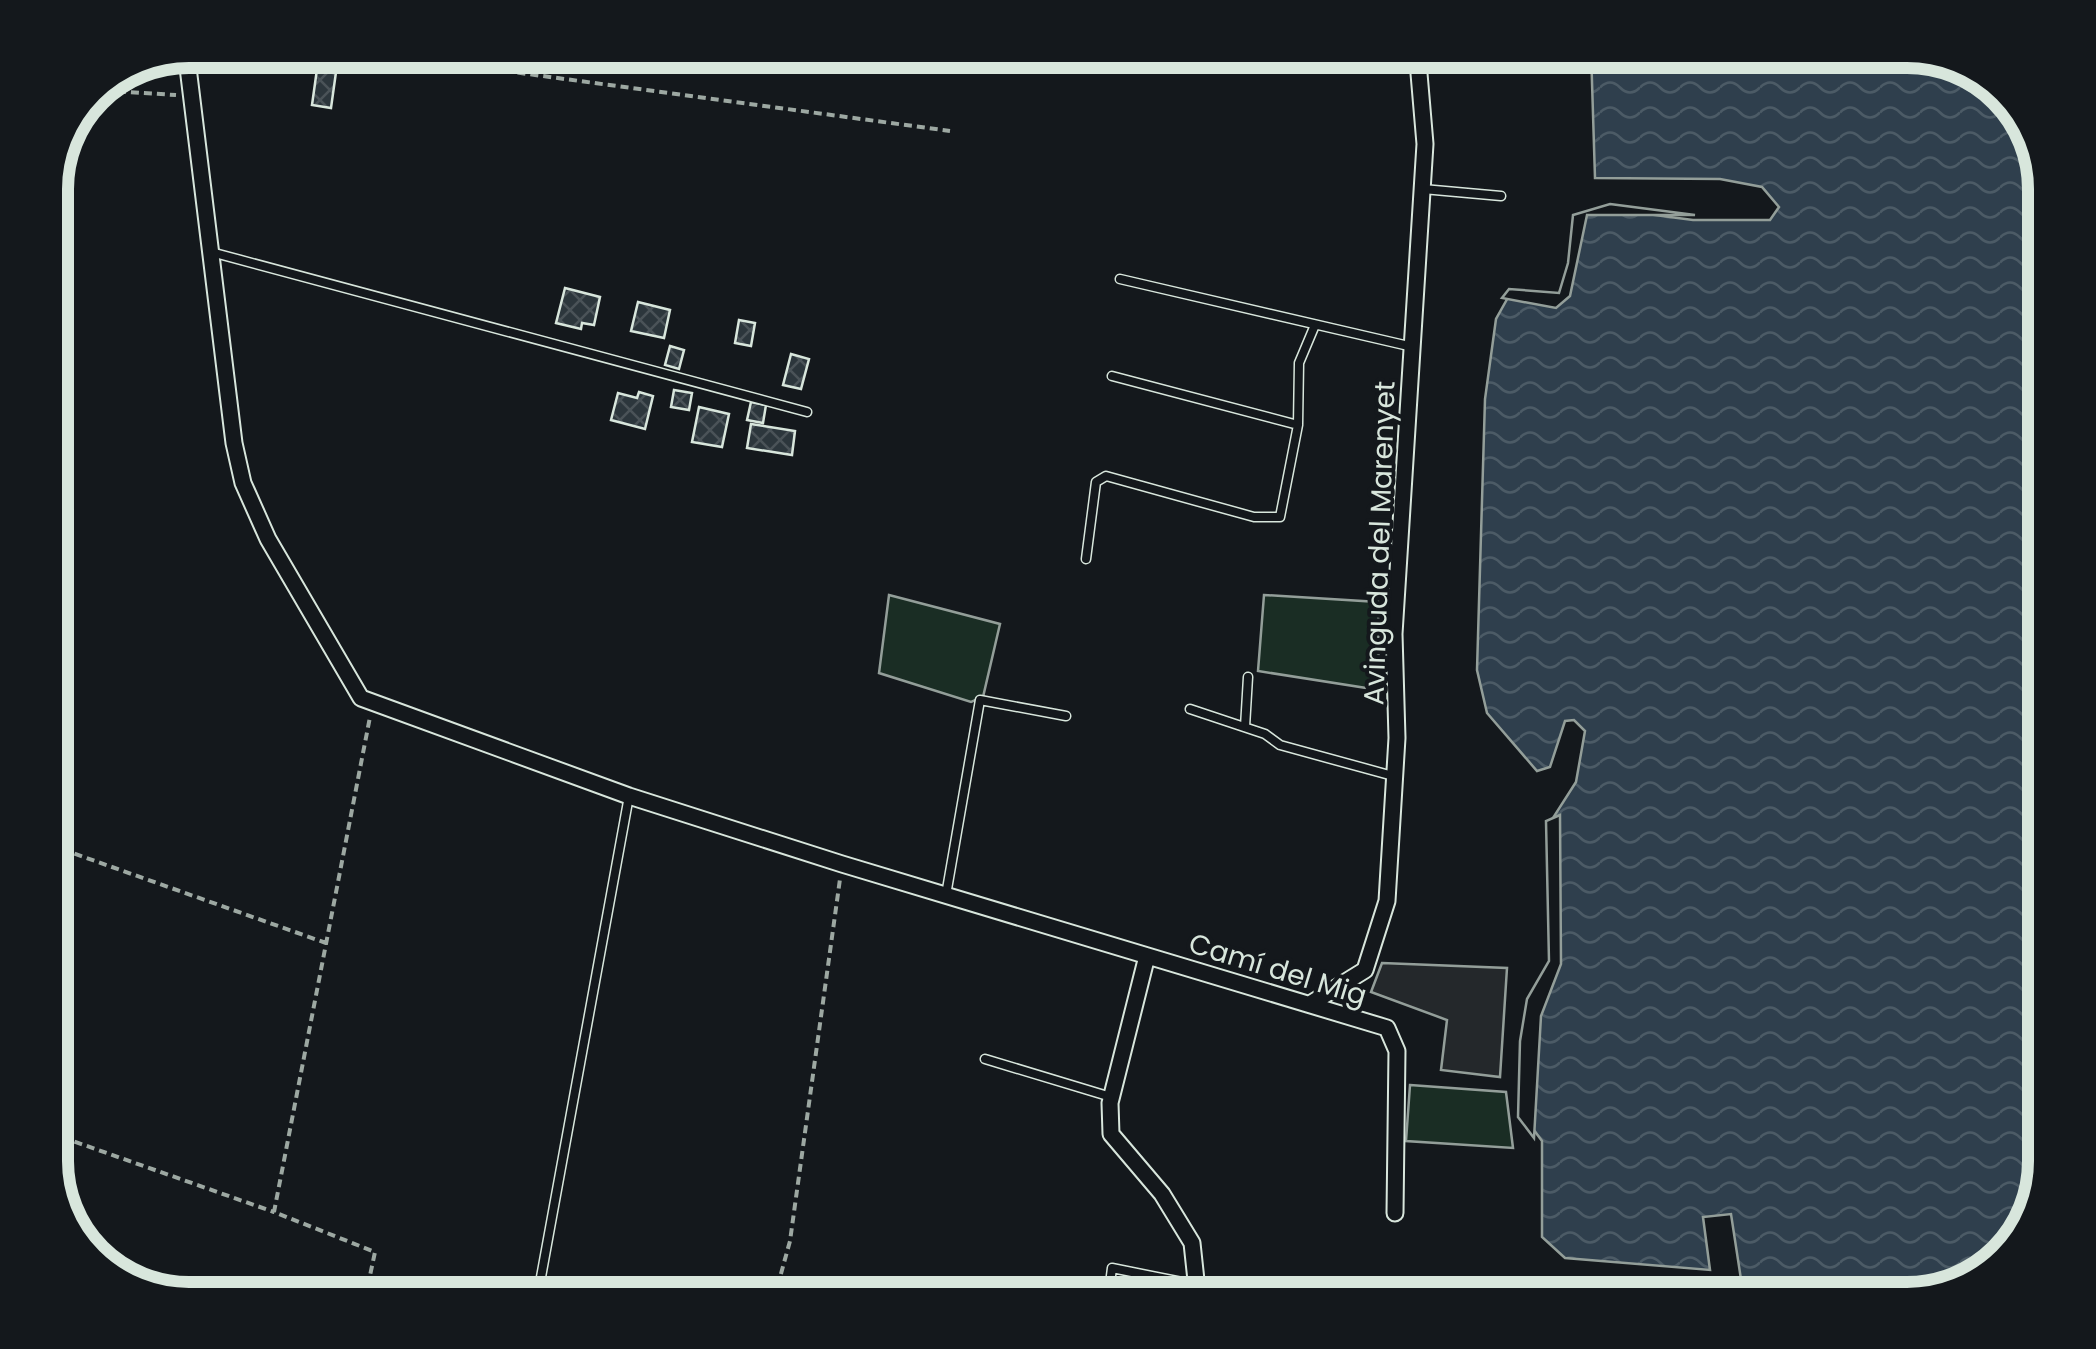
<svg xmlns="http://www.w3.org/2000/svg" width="2096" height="1349" font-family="Poppins,sans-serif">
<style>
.green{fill:#1a2d24;stroke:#939e99;stroke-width:2.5}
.parking{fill:#24282b;stroke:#939e99;stroke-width:2.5}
.water{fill:url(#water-waves);stroke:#939e99;stroke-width:2.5}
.pier{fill:#14181c;stroke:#939e99;stroke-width:2.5}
.building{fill:url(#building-cross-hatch);stroke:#d8e6dc;stroke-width:2.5}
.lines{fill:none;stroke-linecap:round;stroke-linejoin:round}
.service-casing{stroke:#d8e6dc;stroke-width:11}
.minor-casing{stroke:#d8e6dc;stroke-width:19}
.path{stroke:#9da8a2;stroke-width:4;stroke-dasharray:8 5;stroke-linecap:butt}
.service{stroke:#14181c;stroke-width:8}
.minor{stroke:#14181c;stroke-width:15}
.labels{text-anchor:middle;stroke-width:8;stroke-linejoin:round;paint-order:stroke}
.street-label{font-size:28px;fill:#d8e6dc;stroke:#14181c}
.rim{fill:none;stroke:#d8e6dc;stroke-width:12}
</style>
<defs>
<pattern id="water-waves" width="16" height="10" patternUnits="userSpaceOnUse" patternTransform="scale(2.5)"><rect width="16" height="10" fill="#2f3f4d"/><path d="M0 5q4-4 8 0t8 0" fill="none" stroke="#4c5b66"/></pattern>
<pattern id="building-cross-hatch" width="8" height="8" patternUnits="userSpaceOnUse" patternTransform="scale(2.5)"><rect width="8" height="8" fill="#2c363c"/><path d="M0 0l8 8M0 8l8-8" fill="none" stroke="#4a5358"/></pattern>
</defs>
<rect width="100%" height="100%" fill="#14181c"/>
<path class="green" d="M 889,595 L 1000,624 L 983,697 L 971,702 L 879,673 Z
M 1264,595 L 1378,602 L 1379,690 L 1258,671 Z
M 1410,1085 L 1506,1092 L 1513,1148 L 1406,1141 Z"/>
<path class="parking" d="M 1382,963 L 1507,968 L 1500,1077 L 1441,1070 L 1447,1020 L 1371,992 Z"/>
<path class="water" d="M 1591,50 L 1907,50 L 1984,73 L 2027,119 L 2046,180 L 2046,1161 L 2023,1237 L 1976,1281 L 1908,1299 L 1744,1299 L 1731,1214 L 1703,1217 L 1710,1270 L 1565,1258 L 1542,1237 L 1542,1141 L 1522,1114 L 1527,1008 L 1554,962 L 1551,821 L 1576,782 L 1585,731 L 1574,720 L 1565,721 L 1550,767 L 1537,771 L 1487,713 L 1477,670 L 1485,399 L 1496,319 L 1510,294 L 1563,298 L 1578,217 L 1609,209 L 1693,220 L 1770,220 L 1779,207 L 1762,187 L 1720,179 L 1595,178 Z
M 1597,1284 L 1709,1289 L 1711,1299 L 1573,1299 Z"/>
<path class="pier" d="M 1610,204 L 1695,215 L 1587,215 L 1570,296 L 1556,308 L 1502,298 L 1509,289 L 1559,293 L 1568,263 L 1573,215 Z
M 1560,815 L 1561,964 L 1541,1016 L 1534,1138 L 1518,1117 L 1520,1041 L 1527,999 L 1549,961 L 1546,821 Z"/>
<path class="building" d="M 318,62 L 337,65 L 331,108 L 312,105 Z
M 565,288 L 600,297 L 594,325 L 582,323 L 581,329 L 556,323 Z
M 638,302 L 670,310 L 664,338 L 631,331 Z
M 739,320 L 755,323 L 751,346 L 735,343 Z
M 670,346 L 684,350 L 679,369 L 665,365 Z
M 791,354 L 809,359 L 801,389 L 783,385 Z
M 674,390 L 692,393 L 689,410 L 671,407 Z
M 639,392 L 653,396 L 645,429 L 611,420 L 618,393 L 637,398 Z
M 751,402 L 766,405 L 763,423 L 747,420 Z
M 699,407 L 729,414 L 722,447 L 692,442 Z
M 751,424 L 795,431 L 792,455 L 747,448 Z"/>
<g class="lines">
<defs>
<path id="service" d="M 1423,189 L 1501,196
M 211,252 L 807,412
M 1120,279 L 1413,347
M 1112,376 L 1298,425
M 1086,559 L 1096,482 L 1106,476 L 1254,517 L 1280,517 L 1298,425 L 1299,363 L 1315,325
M 1190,709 L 1265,734 L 1280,745 L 1393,776
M 1245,727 L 1248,677
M 946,895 L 980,700 L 1066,716
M 985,1059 L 1111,1097
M 537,1299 L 629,796
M 1108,1299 L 1112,1268 L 1197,1285"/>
<path id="minor" d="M 186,51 L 234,443 L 243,483 L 268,539 L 361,698 L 629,796 L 842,864 L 1387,1028 L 1397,1051 L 1395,1213
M 1147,956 L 1110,1103 L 1111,1134 L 1162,1194 L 1192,1243 L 1198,1299
M 1310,1004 L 1365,970 L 1387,901 L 1397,738 L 1394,634 L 1425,144 L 1417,50"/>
</defs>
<use href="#service" class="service-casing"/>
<use href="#minor" class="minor-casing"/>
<path class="path" d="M 350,50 L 950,131
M 969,52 L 969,50
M 92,90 L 176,95
M 50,845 L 326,943
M 50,1133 L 274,1212
M 365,1299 L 375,1252 L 274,1212 L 370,717
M 774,1299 L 790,1241 L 840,879"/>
<use href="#service" class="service"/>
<use href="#minor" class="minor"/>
</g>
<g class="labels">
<g class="street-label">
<text transform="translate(1379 543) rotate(-88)" y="10">Avinguda del Marenyet</text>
<text transform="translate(1278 969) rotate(17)" y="10">Camí del Mig</text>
</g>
</g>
<path d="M0 0H2096V1349H0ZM189 68H1907A121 121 0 0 1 2028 189V1161A121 121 0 0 1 1907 1282H189A121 121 0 0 1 68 1161V189A121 121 0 0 1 189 68Z" fill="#14181c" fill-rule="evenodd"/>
<path class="rim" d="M189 68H1907A121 121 0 0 1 2028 189V1161A121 121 0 0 1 1907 1282H189A121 121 0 0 1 68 1161V189A121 121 0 0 1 189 68Z"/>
</svg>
